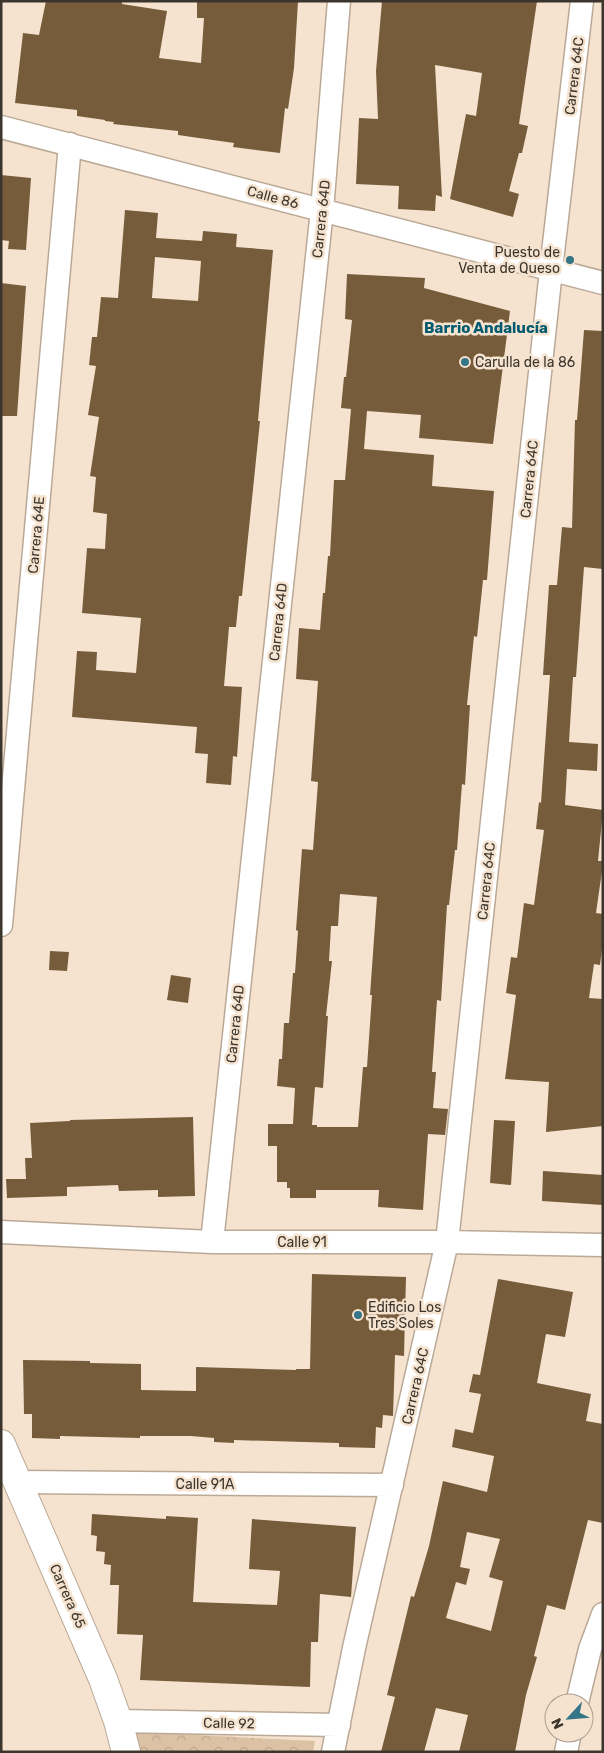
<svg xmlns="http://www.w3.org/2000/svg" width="604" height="1753" font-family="Rubik,sans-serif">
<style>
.park{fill:url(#park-crowns)}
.building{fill:#775c3b;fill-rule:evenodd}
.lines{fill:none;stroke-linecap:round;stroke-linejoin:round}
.minor-casing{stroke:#baa996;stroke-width:25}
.tertiary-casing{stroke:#baa996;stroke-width:30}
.minor{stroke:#fff;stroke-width:22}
.tertiary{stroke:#fff;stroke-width:28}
.poi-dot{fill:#357588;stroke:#f5e3cf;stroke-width:2}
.labels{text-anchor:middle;stroke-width:5;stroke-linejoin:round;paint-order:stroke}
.street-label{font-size:14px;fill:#3c352d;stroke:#f5e3cf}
.poi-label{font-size:14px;fill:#3c352d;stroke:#f5e3cf;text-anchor:start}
.neighbourhood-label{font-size:15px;font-weight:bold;fill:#005a6f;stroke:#f5e3cf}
</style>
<defs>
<pattern id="park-crowns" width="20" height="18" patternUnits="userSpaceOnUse" patternTransform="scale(1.25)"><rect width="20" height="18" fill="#dcc2a4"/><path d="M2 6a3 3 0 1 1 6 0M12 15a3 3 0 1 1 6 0" fill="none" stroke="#bea78e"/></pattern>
</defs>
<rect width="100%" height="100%" fill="#f5e3cf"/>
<path class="park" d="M 135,1732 L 315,1741 L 313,1752 L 137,1752 Z"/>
<path class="building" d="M 46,1 L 122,1 L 122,4 L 167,11 L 159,58 L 201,63 L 204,18 L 197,18 L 197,1 L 298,1 L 294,68 L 288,109 L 285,108 L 280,153 L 233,147 L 234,143 L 178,135 L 178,131 L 113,124 L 114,122 L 105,121 L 105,120 L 77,116 L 77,110 L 15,103 L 23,33 L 39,35 Z
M 382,1 L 537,1 L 519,124 L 528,126 L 522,153 L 519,153 L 509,191 L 519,194 L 513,217 L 450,199 L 466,114 L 476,116 L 482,73 L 435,65 L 442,197 L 436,195 L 435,211 L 398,209 L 399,186 L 356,184 L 359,118 L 378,119 L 376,71 Z
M 1,175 L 31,178 L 26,250 L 8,249 L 9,241 L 1,240 Z
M 125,210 L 158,213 L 156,238 L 202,241 L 203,231 L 237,234 L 236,247 L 273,250 L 258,421 L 260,421 L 242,596 L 239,596 L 236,627 L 229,627 L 224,686 L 242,687 L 237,757 L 233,756 L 231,785 L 206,783 L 208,754 L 195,753 L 197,727 L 72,717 L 77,651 L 97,652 L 96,670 L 136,673 L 141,618 L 82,613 L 87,548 L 105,549 L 107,514 L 93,512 L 96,477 L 90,476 L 99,417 L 88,415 L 96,366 L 89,365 L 92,337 L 97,337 L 101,297 L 118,298 ZM 155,257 L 201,261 L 198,301 L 152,298 Z
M 347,274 L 425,278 L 424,288 L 510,311 L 493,444 L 419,438 L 421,415 L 367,411 L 364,449 L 434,455 L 432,486 L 494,491 L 487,580 L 483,580 L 477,637 L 474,636 L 467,705 L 470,705 L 465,785 L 462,784 L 457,850 L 455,850 L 449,905 L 447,905 L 441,1001 L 437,1000 L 432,1072 L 436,1072 L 433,1108 L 448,1109 L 445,1135 L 428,1134 L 423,1210 L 378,1207 L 379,1190 L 316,1190 L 316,1198 L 290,1198 L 290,1188 L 287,1188 L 287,1182 L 277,1182 L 277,1146 L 268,1146 L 268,1124 L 293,1124 L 295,1088 L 277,1086 L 279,1059 L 282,1059 L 284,1023 L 289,1023 L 293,973 L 295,973 L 298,931 L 296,930 L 302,849 L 313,850 L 318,782 L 311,781 L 318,681 L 296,679 L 299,628 L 320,630 L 323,593 L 325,593 L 328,556 L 330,556 L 334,480 L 345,480 L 351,409 L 341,408 L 344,377 L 346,377 L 352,320 L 345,319 ZM 340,894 L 377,897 L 370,995 L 372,995 L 367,1067 L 363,1067 L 358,1127 L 317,1127 L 317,1125 L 312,1125 L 315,1087 L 323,1088 L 328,1016 L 326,1016 L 332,961 L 329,961 L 331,926 L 338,926 Z
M 1,283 L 26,286 L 17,416 L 1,416 Z
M 584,330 L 603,331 L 603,569 L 584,567 L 576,677 L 573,677 L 569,742 L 598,744 L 597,771 L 567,769 L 565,805 L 603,810 L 598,861 L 603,861 L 603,864 L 596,913 L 603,914 L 603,941 L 600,965 L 594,964 L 589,998 L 603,999 L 603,1126 L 546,1132 L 549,1082 L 505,1079 L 516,995 L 506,993 L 511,957 L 517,958 L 524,903 L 534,905 L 544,830 L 536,829 L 539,802 L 541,803 L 550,675 L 543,675 L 549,585 L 557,585 L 562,527 L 572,528 L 575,420 L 577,420 Z
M 50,951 L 69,952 L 67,971 L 49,970 Z
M 171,975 L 191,978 L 188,1003 L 167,1000 Z
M 193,1117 L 195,1196 L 158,1197 L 158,1190 L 119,1191 L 118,1185 L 67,1187 L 67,1196 L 7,1198 L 6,1179 L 26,1179 L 25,1158 L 32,1158 L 30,1123 L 70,1121 L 70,1120 Z
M 494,1120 L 515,1121 L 511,1185 L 490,1183 Z
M 543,1171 L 603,1175 L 603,1205 L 542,1201 Z
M 312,1274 L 406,1277 L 404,1356 L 395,1355 L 393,1416 L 383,1415 L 382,1428 L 376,1427 L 375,1448 L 339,1447 L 339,1443 L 234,1440 L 234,1443 L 214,1442 L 214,1438 L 191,1436 L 140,1436 L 140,1438 L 60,1436 L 60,1439 L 32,1438 L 32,1414 L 24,1414 L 23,1360 L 90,1361 L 90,1363 L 141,1364 L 141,1390 L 196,1391 L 196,1367 L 296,1370 L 296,1369 L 310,1369 Z
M 498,1279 L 573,1292 L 565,1337 L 546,1334 L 537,1383 L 591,1394 L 586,1421 L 603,1424 L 603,1523 L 588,1520 L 565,1610 L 547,1605 L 534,1656 L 537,1657 L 526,1695 L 515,1752 L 459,1752 L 468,1715 L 436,1708 L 424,1752 L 381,1752 L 395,1697 L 387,1695 L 411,1596 L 414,1597 L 429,1546 L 443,1481 L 487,1492 L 494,1456 L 452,1447 L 455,1429 L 473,1433 L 481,1394 L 469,1392 L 473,1374 L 480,1375 ZM 467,1532 L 500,1539 L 489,1577 L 503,1581 L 491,1631 L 446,1618 L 456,1582 L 466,1585 L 470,1569 L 460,1567 Z
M 92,1514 L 166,1519 L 166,1516 L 198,1518 L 193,1602 L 277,1605 L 280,1571 L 249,1569 L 252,1519 L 356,1527 L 351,1597 L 320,1594 L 318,1642 L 311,1642 L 310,1687 L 140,1680 L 143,1635 L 117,1634 L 119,1585 L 110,1585 L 111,1565 L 104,1564 L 105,1552 L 96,1551 L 97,1536 L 91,1535 Z"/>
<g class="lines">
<defs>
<path id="minor" d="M 1,127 L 603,283
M 1,925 L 70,144
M 1,1232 L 212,1242 L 447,1242 L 603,1245
M 212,1242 L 322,210 L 339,1
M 18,1482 L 392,1485
M 577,1703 L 590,1649 L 603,1614
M 118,1721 L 339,1725
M 333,1752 L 354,1648 L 447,1242 L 551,270 L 582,1
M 566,1752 L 570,1733"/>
<path id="tertiary" d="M 1,1444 L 103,1679 L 118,1721 L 126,1752"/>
</defs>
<use href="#minor" class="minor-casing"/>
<use href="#tertiary" class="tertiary-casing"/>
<use href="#minor" class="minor"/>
<use href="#tertiary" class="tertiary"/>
</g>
<g class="poi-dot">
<circle cx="570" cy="260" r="5"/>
<circle cx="465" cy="362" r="5"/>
<circle cx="358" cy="1315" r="5"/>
</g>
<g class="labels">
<g class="street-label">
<text transform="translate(574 76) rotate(-83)" y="5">Carrera 64C</text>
<text transform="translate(273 197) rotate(15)" y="5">Calle 86</text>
<text transform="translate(321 219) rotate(-84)" y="5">Carrera 64D</text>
<text transform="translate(529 479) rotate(-84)" y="5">Carrera 64C</text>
<text transform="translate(36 535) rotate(-85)" y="5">Carrera 64E</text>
<text transform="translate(278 622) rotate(-84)" y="5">Carrera 64D</text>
<text transform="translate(486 881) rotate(-84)" y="5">Carrera 64C</text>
<text transform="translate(235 1024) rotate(-84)" y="5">Carrera 64D</text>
<text x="302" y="1247">Calle 91</text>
<text transform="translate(415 1386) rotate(-77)" y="5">Carrera 64C</text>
<text x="205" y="1489">Calle 91A</text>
<text transform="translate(68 1596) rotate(66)" y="5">Carrera 65</text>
<text transform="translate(229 1723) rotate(1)" y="5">Calle 92</text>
</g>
<g class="poi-label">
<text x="560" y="257" text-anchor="end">Puesto de<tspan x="560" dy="16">Venta de Queso</tspan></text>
<text x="475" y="367">Carulla de la 86</text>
<text x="368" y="1312">Edificio Los<tspan x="368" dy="16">Tres Soles</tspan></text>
</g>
<g class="neighbourhood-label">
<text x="486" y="333">Barrio Andalucía</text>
</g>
</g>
<rect width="604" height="1753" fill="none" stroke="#3c352d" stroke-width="5"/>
<g transform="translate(569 1718) rotate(244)"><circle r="24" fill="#f5e3cf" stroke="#ab9d8e"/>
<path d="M0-4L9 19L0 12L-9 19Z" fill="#357588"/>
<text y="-8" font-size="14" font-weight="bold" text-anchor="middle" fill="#3c352d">N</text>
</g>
</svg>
